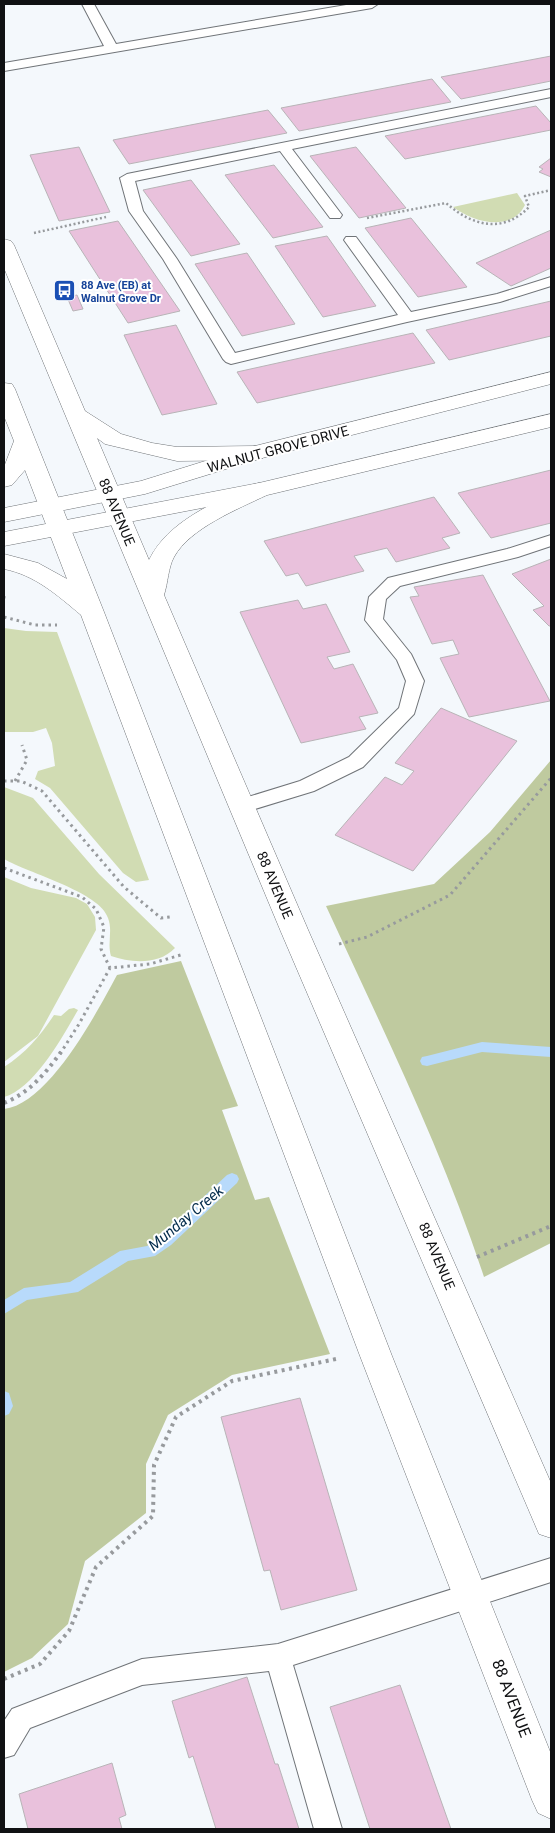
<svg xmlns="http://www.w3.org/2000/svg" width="555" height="1833" font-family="Roboto,sans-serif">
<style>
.green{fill:#d1dcb3}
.forest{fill:#bfca9f}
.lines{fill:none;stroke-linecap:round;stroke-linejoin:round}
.stream{fill:#b8dafb;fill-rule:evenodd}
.building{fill:#e9c1dc;stroke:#b8b4b7}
.service-casing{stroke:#707478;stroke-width:2}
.tertiary-casing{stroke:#707478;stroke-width:1}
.secondary-casing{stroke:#707478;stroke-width:1}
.path-far2{stroke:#979a9d;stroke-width:2.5;stroke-dasharray:2 2.5;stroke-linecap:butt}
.path-far1{stroke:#979a9d;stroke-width:3;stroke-dasharray:2.5 4;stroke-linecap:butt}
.path{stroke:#979a9d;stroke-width:4;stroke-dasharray:3 4.5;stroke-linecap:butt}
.service{fill:#fff;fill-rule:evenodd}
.tertiary{fill:#fff;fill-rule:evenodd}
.secondary{fill:#fff;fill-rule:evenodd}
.labels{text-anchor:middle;stroke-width:4;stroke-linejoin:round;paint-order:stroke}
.far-transit-label{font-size:11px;font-weight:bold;fill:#164399;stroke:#fff;text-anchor:start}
.street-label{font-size:14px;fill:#101113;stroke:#fff}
.water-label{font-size:15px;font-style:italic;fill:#042c4c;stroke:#fff}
.near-street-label{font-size:16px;fill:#101113;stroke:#fff}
</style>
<rect width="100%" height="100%" fill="#f4f8fc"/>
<path class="green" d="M 517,193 L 525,205 C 511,233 473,222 453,207 Z
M 4,628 L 26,631 L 57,632 L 149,880 L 136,882 L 123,873 L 50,788 L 35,779 L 38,771 L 55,766 L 52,743 L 46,728 L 33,732 L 4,732 Z
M 4,787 L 33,798 L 99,874 L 175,948 C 159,965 131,963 111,956 C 107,943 113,931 108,918 C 100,892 28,873 4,859 Z
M 4,877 L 31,888 L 76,898 L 87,904 L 95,917 L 96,930 L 38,1036 L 4,1062 Z
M 74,1008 L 78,1010 C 63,1036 34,1089 4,1097 L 4,1067 C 26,1053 40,1036 54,1015 L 61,1016 L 69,1009 Z"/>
<path class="forest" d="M 551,760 L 551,1243 L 484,1277 C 442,1149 382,1028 326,906 L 434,884 L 490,832 Z
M 181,961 L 238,1106 L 222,1110 L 255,1200 L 269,1197 L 330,1354 L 232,1375 L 168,1415 L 146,1464 L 146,1513 L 85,1561 L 68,1624 L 32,1658 L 4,1672 L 4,1109 C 49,1104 97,1012 117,975 Z"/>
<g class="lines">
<path class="stream" d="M 482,1042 L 551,1047 L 551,1057 L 482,1052 L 427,1066 L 422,1065 L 420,1061 L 422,1057 L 427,1056 Z
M 232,1173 L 237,1175 L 239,1179 L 237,1183 L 171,1245 L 155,1256 L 128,1261 L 78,1292 L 27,1300 L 4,1314 L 4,1300 L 24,1288 L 70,1282 L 120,1251 L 147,1246 L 161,1237 L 227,1175 Z
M 4,1391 L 9,1393 L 13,1406 L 9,1414 L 4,1416 Z"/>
</g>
<path class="building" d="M 551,56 L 551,81 L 461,99 L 441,77 Z
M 432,79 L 451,102 L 299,131 L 281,108 Z
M 536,106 L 551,123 L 551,130 L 405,159 L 385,136 Z
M 268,110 L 287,133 L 129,164 L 113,140 Z
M 79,147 L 110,212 L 59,221 L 30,155 Z
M 356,147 L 406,208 L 359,218 L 310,156 Z
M 551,158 L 551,177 L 539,172 L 543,169 L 539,167 Z
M 274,165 L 323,227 L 273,238 L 225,175 Z
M 191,180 L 240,244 L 191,256 L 143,190 Z
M 411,218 L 467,287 L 418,297 L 365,228 Z
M 118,221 L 180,311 L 128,323 L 69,231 Z
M 551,230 L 551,268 L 511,286 L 476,263 Z
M 327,236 L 376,306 L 323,317 L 275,246 Z
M 247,253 L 295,324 L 242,336 L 195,264 Z
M 77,295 L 83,309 L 73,311 L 67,297 Z
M 551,301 L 551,336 L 449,360 L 426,330 Z
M 176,325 L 217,404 L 162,415 L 124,335 Z
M 413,333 L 435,363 L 257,403 L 237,372 Z
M 551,470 L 551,523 L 491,538 L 458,493 Z
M 434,497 L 460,533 L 442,538 L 450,548 L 396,562 L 387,548 L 354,556 L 364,571 L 306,586 L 298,573 L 286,576 L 264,541 Z
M 551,559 L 551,626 L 549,626 L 533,610 L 544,606 L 512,574 Z
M 483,575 L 550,701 L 469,717 L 440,658 L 459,654 L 453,640 L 432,644 L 410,597 L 419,596 L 414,587 Z
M 298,600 L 303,609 L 326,604 L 350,652 L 327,657 L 334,669 L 353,664 L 378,713 L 359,717 L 366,729 L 301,743 L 240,612 Z
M 441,708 L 517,741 L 413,871 L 335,835 L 385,777 L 402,785 L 414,771 L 395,763 Z
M 300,1398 L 357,1590 L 281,1610 L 270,1570 L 264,1571 L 221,1417 Z
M 247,1677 L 275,1764 L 278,1764 L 299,1829 L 216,1829 L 193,1756 L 189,1758 L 172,1701 Z
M 400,1685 L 451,1829 L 370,1829 L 330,1707 Z
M 112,1763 L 126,1815 L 119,1818 L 122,1829 L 28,1829 L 19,1794 Z"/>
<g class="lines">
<defs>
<path id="service" d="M 82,4 L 94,4 L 116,44 L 352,4 L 378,4 L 372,8 L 4,71 L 4,63 L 104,46 Z
M 551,89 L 551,97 L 292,149 L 342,215 L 340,218 L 330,218 L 280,151 L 135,181 L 143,211 L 177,259 L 235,353 L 398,315 L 344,240 L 346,237 L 356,237 L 411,312 L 497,294 L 551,277 L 551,286 L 500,302 L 407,322 L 231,364 L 226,362 L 223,359 L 163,259 L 129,211 L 120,178 L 127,174 Z
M 551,535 L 551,546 L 518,557 L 400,586 L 386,599 L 383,619 L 411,654 L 424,681 L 414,714 L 363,767 L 314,791 L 242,813 L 235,811 L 232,806 L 235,801 L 300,781 L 349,757 L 399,708 L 406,681 L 397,660 L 365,620 L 369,597 L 388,578 L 507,549 Z
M 551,1558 L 551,1582 L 293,1665 L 342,1829 L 314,1829 L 269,1671 L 142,1685 L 30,1728 L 14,1755 L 4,1758 L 4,1721 L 12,1709 L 142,1659 L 278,1644 Z"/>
<path id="tertiary" d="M 551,372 L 551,384 L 262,458 L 145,494 L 4,522 L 4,508 L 141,481 L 247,448 Z
M 551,414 L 551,427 L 259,497 L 4,546 L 4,532 L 259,483 Z"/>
<path id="secondary" d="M 4,239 L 11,241 L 14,245 L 85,411 L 121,434 L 152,443 L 177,447 L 255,446 L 263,448 L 266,453 L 263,458 L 255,460 L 177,461 L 105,444 L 97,438 L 149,560 C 168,521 214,503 251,485 L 259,483 L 267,485 L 270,490 L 267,495 C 238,509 190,528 174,557 C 168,568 168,583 164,595 L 309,932 L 551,1483 L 551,1538 L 539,1534 L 281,932 L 4,268 Z
M 4,383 L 12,384 L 15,389 L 104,612 L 392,1356 L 551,1754 L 551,1819 L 538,1813 L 532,1800 L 360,1356 L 81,615 C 57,595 35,575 4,569 L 4,554 L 38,563 L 67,579 L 25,470 L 12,485 L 4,487 L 4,467 L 14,441 L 4,416 Z"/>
</defs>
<use href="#service" class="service-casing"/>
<use href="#tertiary" class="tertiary-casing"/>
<use href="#secondary" class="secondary-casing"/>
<path class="path-far2" d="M 367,218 L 446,203 C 472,226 503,234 529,207 L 525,196 L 551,190
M 34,233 L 106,217"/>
<path class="path-far1" d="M 4,596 L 4,602
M 4,617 L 35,625 L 57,625
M 4,781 L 21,781 L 42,791 L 124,887 L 161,918 L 170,917
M 15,781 L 27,760 L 22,745
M 4,868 L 82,897 L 96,909 L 104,927 L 101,949 L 110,968
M 339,944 L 367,937 L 450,895 L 551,778
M 60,1054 L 79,1024 L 110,968 L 150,964 L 184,954"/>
<path class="path" d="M 4,1103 C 29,1093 45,1074 61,1052
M 477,1257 L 551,1226
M 4,1679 L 40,1664 L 69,1631 L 96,1567 L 153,1516 L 154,1465 L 176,1417 L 232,1381 L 336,1359"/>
<use href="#service" class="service"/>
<use href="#tertiary" class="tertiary"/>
<use href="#secondary" class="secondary"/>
</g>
<defs>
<symbol id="bus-square" viewBox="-11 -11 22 22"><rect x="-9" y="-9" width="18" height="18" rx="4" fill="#1a4fb4" stroke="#fff"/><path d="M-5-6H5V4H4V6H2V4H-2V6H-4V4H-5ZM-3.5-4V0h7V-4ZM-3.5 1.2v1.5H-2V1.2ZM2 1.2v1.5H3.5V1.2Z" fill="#fff"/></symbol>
</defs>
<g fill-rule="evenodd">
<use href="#bus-square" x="52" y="278" width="25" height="25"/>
</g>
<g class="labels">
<g class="far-transit-label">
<text x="81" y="289">88 Ave (EB) at<tspan x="81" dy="13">Walnut Grove Dr</tspan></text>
</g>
<g class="street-label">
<text transform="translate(278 449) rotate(-15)" y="5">WALNUT GROVE DRIVE</text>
<text transform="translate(117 512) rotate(67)" y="5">88 AVENUE</text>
<text transform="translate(275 885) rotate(67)" y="5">88 AVENUE</text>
<text transform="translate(437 1256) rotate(67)" y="5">88 AVENUE</text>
</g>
<g class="water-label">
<text transform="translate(186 1218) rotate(-40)" y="5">Munday Creek</text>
</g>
<g class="near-street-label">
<text transform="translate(512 1698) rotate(69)" y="6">88 AVENUE</text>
</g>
</g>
<rect width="555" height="1833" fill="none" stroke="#101113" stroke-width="10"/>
</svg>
